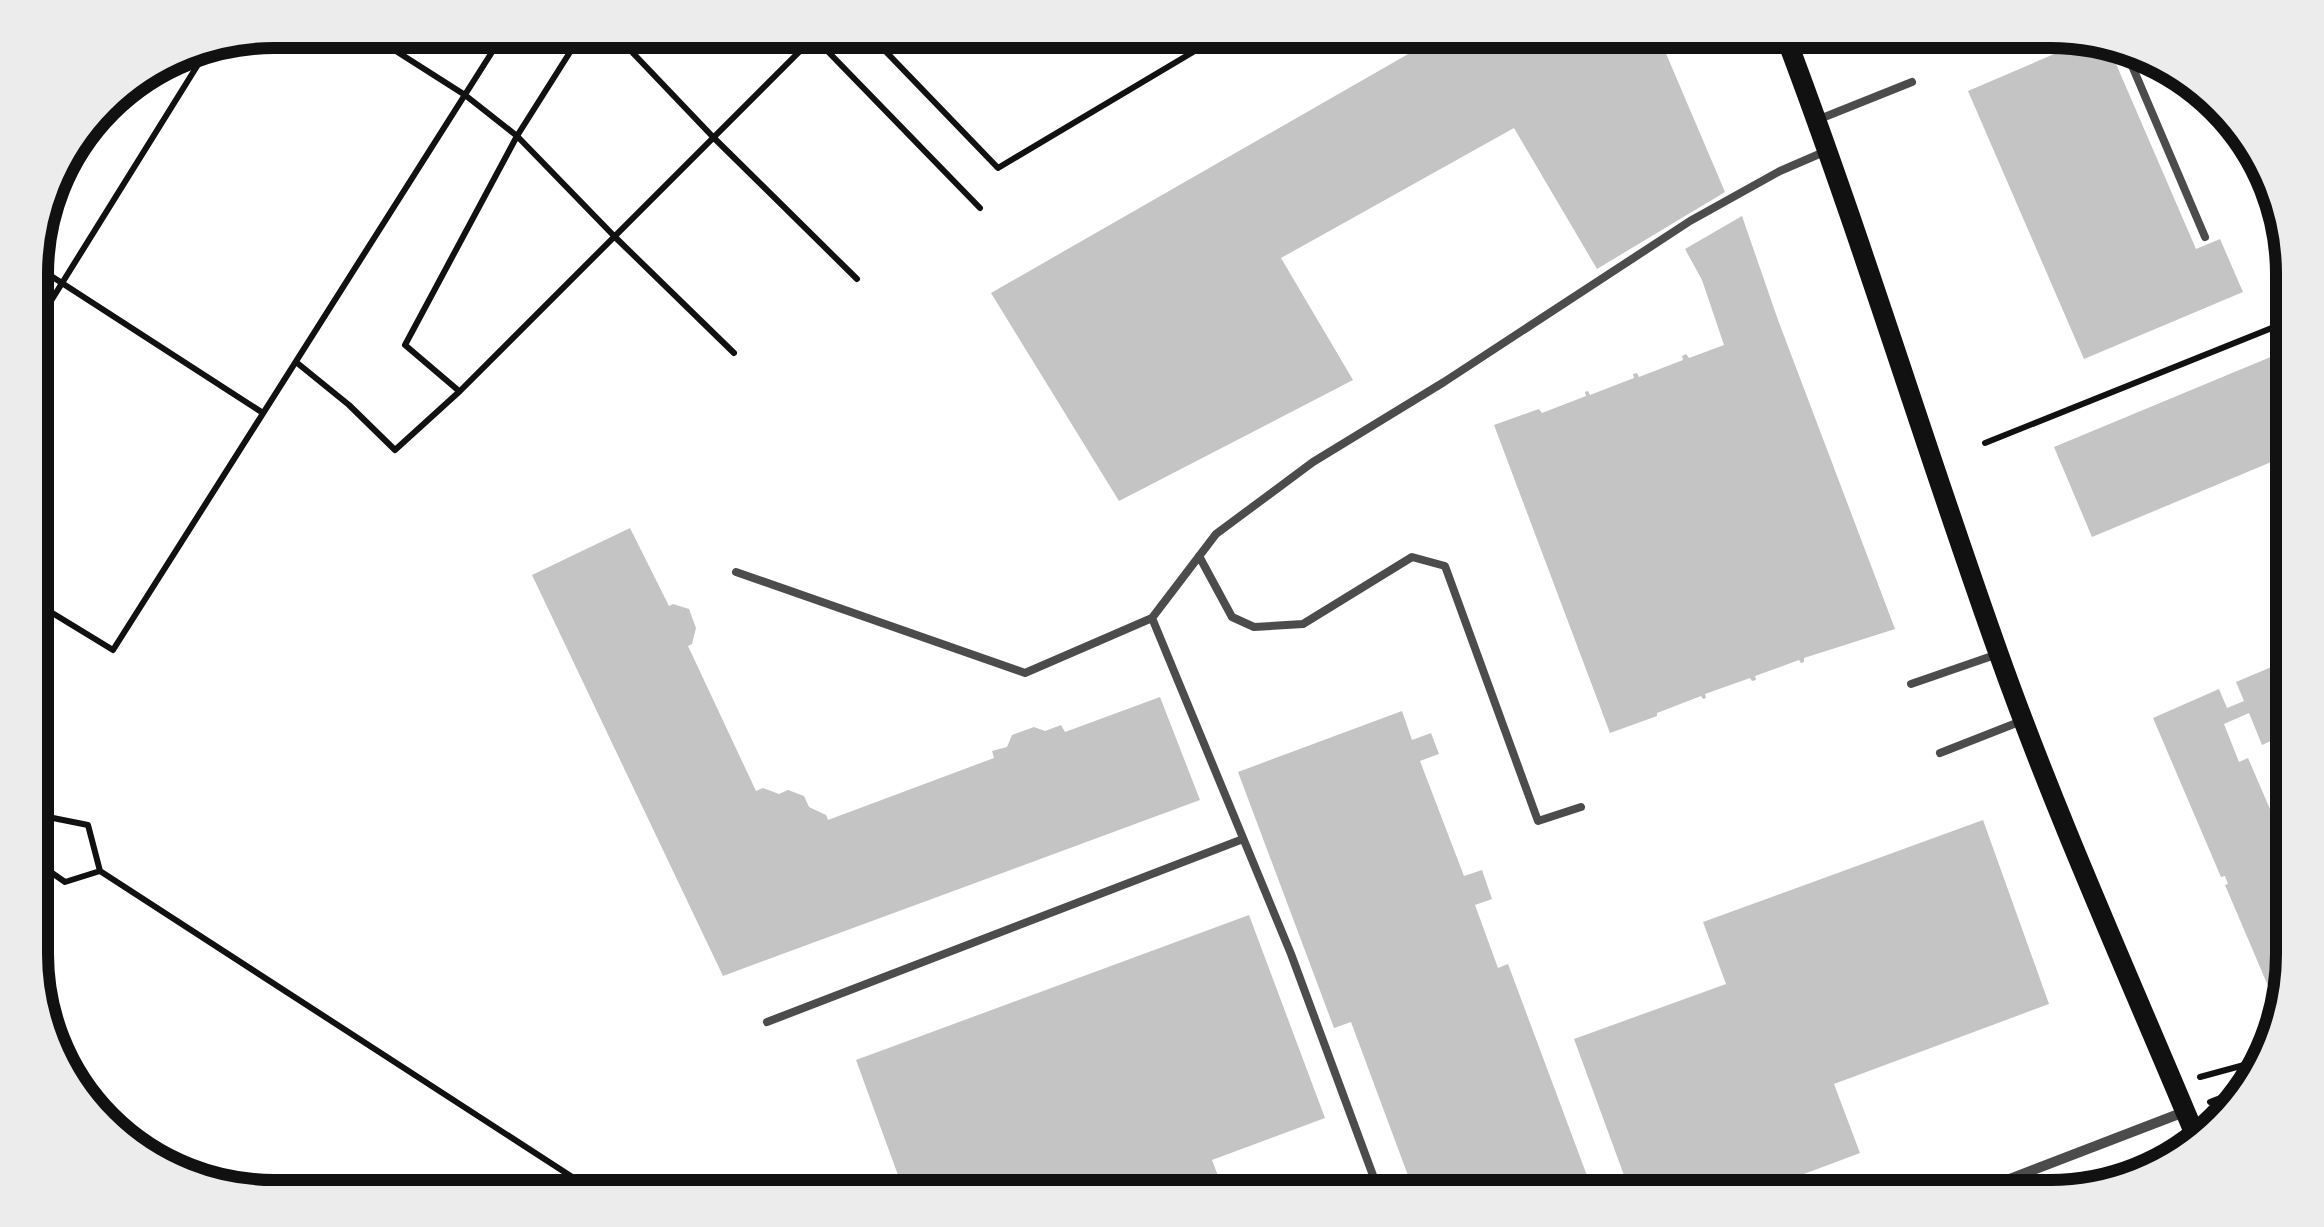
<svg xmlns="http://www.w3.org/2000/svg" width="2324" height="1227" font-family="'Varela Round',sans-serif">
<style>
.building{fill:#c4c4c4}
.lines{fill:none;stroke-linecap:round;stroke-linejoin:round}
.path{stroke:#111;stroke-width:6}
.service{stroke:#4c4c4c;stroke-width:8}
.minor{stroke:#4c4c4c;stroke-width:10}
.secondary{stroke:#111;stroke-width:20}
.rim{fill:none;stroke:#111;stroke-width:12}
</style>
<rect width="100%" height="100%" fill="#fff"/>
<path class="building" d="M 1450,30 L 1656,30 L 1725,192 L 1597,269 L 1514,128 L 1281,258 L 1353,380 L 1119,501 L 991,293 Z
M 2089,39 L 2107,43 L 2196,249 L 2220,239 L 2243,292 L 2084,359 L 1968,91 Z
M 1742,216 L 1778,320 L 1895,629 L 1804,658 L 1804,662 L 1801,663 L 1799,660 L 1755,676 L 1756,680 L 1752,681 L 1750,678 L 1705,694 L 1706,698 L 1703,699 L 1701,696 L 1657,713 L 1657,716 L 1610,733 L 1494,425 L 1539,409 L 1542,413 L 1586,396 L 1585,392 L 1588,391 L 1590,395 L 1634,378 L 1633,374 L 1637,373 L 1639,377 L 1683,360 L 1682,356 L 1686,354 L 1689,358 L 1724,345 L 1702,280 L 1685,249 Z
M 2292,348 L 2293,453 L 2092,537 L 2054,447 Z
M 630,528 L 669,606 L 673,604 L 689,609 L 696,628 L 692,644 L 688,646 L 756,791 L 763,788 L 779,794 L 788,790 L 804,796 L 809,807 L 826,815 L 828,820 L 994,758 L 992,751 L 1007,747 L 1012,735 L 1034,727 L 1045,731 L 1061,725 L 1065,732 L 1160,697 L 1200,800 L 723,976 L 532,575 Z
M 2293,658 L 2293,731 L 2262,745 L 2249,713 L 2224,724 L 2239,762 L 2248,758 L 2294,865 L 2294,954 L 2280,1014 L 2225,885 L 2228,884 L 2225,876 L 2221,877 L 2153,718 L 2219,689 L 2227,708 L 2244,701 L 2236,682 Z
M 1402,711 L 1412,740 L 1431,733 L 1439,754 L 1420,761 L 1464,876 L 1482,870 L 1492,899 L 1475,905 L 1498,968 L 1508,964 L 1595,1197 L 1416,1197 L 1351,1022 L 1334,1028 L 1238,772 Z
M 1983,820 L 2049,1004 L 1834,1084 L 1860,1153 L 1743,1197 L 1632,1197 L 1574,1039 L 1726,984 L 1703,922 Z
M 1249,915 L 1325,1118 L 1212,1160 L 1226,1197 L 906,1197 L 856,1060 Z"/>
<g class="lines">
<path class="path" d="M 363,30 L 465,95 L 517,136 L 615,237 L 734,353
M 611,30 L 714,138 L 857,279
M 807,30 L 980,208
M 865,30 L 998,168 L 1230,30
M 881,30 L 917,36 L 954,30
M 31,263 L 263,413
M 31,333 L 212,42
M 296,362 L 349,405 L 395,450 L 460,391 L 821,30
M 459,391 L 405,345 L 517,136 L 584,30
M 1985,443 L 2292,320
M 31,600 L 113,650 L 506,30
M 32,795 L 43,816 L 32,859 L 65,882 L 100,871
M 43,816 L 88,825 L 100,871 L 603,1197
M 2200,1077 L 2270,1058
M 2210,1102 L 2236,1092"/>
<path class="service" d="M 2124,47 L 2205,237
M 1817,120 L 1912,82
M 1199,556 L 1232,617 L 1254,627 L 1303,624 L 1412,557 L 1445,566 L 1538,821 L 1581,807
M 736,572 L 1025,673 L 1152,618 L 1291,954 L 1381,1197
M 1152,618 L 1216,534 L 1313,462 L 1444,382 L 1690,221 L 1780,171 L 1824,152
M 1911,684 L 1995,655
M 1940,753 L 2019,722
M 767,1022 L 1243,839
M 1279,1193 L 1280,1197"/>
<path class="minor" d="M 1963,1197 L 2184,1112"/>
<path class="secondary" d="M 1783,30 C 1861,235 1924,445 1998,652 C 2057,818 2130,979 2198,1142"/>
</g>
<path d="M0 0H2324V1227H0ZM274 48H2050A226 226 0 0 1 2276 274V954A226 226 0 0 1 2050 1180H274A226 226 0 0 1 48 954V274A226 226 0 0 1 274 48Z" fill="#ececec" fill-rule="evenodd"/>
<path class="rim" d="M274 48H2050A226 226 0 0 1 2276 274V954A226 226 0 0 1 2050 1180H274A226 226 0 0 1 48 954V274A226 226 0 0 1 274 48Z"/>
</svg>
